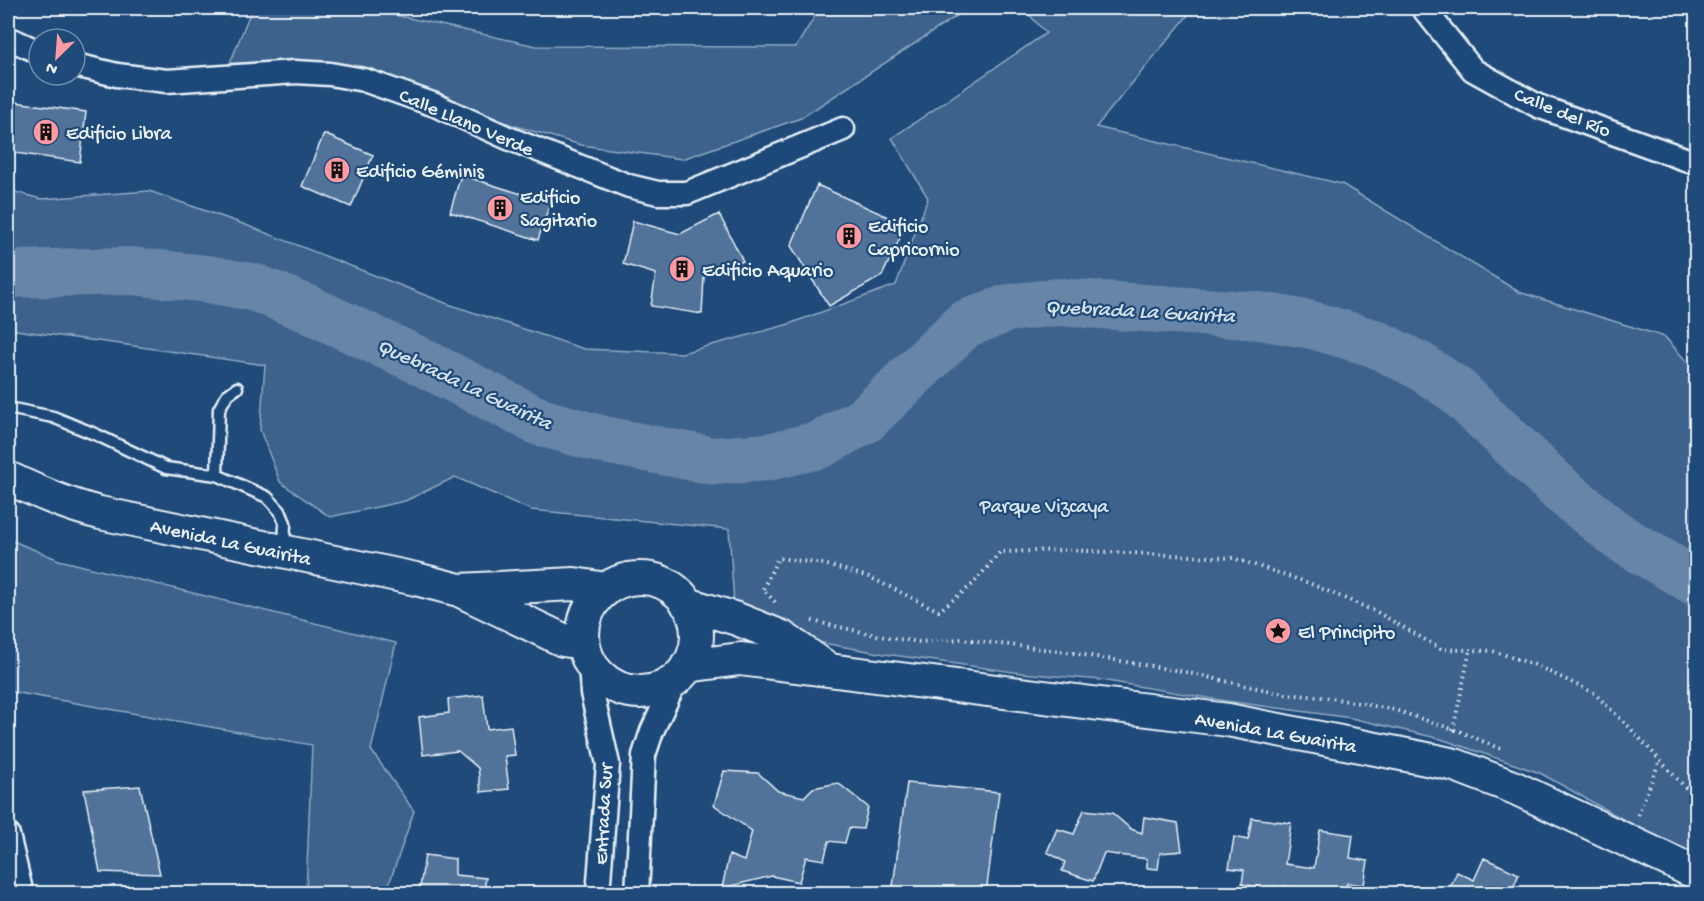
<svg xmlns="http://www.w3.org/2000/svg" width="1704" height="901" font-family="'Gochi Hand',sans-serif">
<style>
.green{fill:#3c628c;stroke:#92aac2;stroke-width:1.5}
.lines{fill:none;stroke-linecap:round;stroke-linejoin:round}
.river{stroke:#6685a7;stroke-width:48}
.building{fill:#517399;stroke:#e8f1f8;stroke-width:1.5}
.lane-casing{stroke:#e8f1f8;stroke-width:15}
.street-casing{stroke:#e8f1f8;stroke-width:27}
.secondary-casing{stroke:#e8f1f8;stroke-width:36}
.path{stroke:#e8f1f8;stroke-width:4;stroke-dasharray:1.5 4.5;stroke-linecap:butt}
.lane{stroke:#1f4a7a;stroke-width:10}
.street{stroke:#1f4a7a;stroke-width:22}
.secondary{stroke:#1f4a7a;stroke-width:32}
.labels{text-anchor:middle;stroke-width:4.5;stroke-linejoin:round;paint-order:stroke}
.street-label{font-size:20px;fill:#e8f1f8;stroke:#1f4a7a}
.poi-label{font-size:20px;fill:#e8f1f8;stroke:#1f4a7a;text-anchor:start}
.park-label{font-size:20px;fill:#d7e3ed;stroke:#1f4a7a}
.water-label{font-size:21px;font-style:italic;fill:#d4e1ec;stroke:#1f4a7a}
</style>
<rect width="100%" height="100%" fill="#1f4a7a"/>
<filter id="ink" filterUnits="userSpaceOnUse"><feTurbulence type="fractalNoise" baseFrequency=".0167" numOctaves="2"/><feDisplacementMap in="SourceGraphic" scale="12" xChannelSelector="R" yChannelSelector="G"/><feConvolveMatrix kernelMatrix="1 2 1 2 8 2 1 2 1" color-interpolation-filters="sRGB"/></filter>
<g filter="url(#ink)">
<path class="green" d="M 252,8 L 363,8 L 536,46 L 796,47 L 820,8 L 969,8 L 801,118 L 682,159 L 581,145 L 512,125 L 443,97 L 334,64 L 230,63 Z
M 1023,8 L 1194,8 L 1096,127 L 1342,184 L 1519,292 L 1665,337 L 1696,372 L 1696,857 L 1628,822 L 1540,773 L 1441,739 L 1351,718 L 1226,701 L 1101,680 L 1021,673 L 885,654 L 800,639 L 734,604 L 729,529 L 531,510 L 455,477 L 405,501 L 330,517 L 280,482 L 260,430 L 265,365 L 120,344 L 8,329 L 8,190 L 41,199 L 149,191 L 243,224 L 448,304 L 584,349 L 682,353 L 786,325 L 896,285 L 928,198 L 892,138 L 1046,33 Z
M 8,539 L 59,560 L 396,643 L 371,750 L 414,811 L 386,893 L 306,893 L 312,745 L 8,691 Z"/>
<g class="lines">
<path class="river" d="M 8,274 L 131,271 L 208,279 L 256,288 L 306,308 L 418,360 L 540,422 L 604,440 L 714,461 L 768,457 L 819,445 L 865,420 L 965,324 L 1008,308 L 1058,302 L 1260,316 L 1312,325 L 1374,343 L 1420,366 L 1456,390 L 1561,490 L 1622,539 L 1696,582"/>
</g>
<path class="building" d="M 8,101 L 86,112 L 80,162 L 8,152 Z
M 324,134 L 373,155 L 351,207 L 302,186 Z
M 461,175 L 550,203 L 538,240 L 450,212 Z
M 817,185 L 906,225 L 882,276 L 829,306 L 791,246 Z
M 719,214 L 743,261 L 704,277 L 702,314 L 651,306 L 656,274 L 623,264 L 633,221 L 680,234 Z
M 483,695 L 487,729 L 511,726 L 515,755 L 505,756 L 509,789 L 481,792 L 478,768 L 458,751 L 423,755 L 419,717 L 449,713 L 448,699 Z
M 724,771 L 758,773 L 778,791 L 804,797 L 813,788 L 838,783 L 868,807 L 863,829 L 849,828 L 845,843 L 829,841 L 824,860 L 806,857 L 799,882 L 772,876 L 722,888 L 729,855 L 744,861 L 752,831 L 714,805 Z
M 907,783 L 999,792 L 986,894 L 946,894 L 893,886 Z
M 140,786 L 160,874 L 100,872 L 84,790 Z
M 1084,810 L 1112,813 L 1131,829 L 1142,833 L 1144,817 L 1178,823 L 1182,851 L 1160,853 L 1158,869 L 1147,868 L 1147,859 L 1104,853 L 1093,881 L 1062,871 L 1065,862 L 1047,852 L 1057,829 L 1074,834 Z
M 1252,818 L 1291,823 L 1285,864 L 1314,868 L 1320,830 L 1353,835 L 1350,858 L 1368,861 L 1364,885 L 1347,883 L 1345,894 L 1319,894 L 1307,892 L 1307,889 L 1284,886 L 1284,888 L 1273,886 L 1272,892 L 1256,889 L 1257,887 L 1242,884 L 1244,870 L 1229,868 L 1234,837 L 1248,840 Z
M 425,855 L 455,859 L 455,875 L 486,878 L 484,889 L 507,894 L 419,894 Z
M 1484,858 L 1519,874 L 1510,894 L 1447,894 L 1457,872 L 1474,880 Z"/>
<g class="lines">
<defs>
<path id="lane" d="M 8,408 L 53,417 L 97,435 L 166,468 L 217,475 L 267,497 L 280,511 L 285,523 L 284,548
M 217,475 L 219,409 L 227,395 L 237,388"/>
<path id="street" d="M 1423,8 L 1473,70 L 1538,106 L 1696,163
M 8,38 L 39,52
M 75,65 L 117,75 L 167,81 L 295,72 L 330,74 L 364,80 L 435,105 L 508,138 L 629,186 L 658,193 L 687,193 L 843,129
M 590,664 L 592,693 L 608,764 L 598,894
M 8,835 L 22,894
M 637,894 L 644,755 L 652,731 L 677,678"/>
<path id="secondary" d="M 8,478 C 38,492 67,505 100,513 L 416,579 L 459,590 L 563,640 L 583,643
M583 635a57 57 0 1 1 114 0a57 57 0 1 1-114 0Z
M 460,590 L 574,584 L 606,589
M 687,604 L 737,619 L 782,637 L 827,668
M 687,666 L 740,659 L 1228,720 L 1437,761 L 1455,765 L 1515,788 L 1696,873"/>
</defs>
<use href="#lane" class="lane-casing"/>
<use href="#street" class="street-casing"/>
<use href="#secondary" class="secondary-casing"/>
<path class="path" d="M 775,602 L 763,589 L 778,558 L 824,564 L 869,577 L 939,611 L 973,584 L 1000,552 L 1067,550 L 1233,558 L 1306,582 L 1377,612 L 1441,649 L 1493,651 L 1535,665 L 1594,693 L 1630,728 L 1696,799
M 812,621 L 885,637 L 920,642 L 961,639 L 1067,652 L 1180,671 L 1284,694 L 1332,698 L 1395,710 L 1464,733 L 1503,750
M 1453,730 L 1470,650
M 1638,815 L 1660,760"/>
<use href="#lane" class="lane"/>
<use href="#street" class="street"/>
<use href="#secondary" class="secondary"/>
</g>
</g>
<defs>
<symbol id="building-disc" viewBox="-11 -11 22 22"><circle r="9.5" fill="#ff9aa2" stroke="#1f4a7a"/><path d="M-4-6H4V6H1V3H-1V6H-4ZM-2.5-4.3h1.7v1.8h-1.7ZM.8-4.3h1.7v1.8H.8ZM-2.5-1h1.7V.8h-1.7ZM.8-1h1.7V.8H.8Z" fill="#111"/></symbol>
<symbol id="sight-disc" viewBox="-11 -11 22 22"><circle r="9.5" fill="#ff9aa2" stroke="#1f4a7a"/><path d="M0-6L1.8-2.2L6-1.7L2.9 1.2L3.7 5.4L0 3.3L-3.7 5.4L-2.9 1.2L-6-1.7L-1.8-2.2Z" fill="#111"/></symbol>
</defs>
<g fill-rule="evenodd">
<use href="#building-disc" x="31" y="117" width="30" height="30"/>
<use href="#building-disc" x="322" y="155" width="30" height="30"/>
<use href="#building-disc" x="485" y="193" width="30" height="30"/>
<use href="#building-disc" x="834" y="221" width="30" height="30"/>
<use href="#building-disc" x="667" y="254" width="30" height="30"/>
<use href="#sight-disc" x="1263" y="616" width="30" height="30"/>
</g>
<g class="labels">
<g class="street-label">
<text transform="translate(1563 111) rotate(22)" y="7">Calle del Río</text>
<text transform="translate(467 121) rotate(23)" y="7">Calle Llano Verde</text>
<text transform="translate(231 541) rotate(12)" y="7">Avenida La Guairita</text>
<text transform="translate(1276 731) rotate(10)" y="7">Avenida La Guairita</text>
<text transform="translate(602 814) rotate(-87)" y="7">Entrada Sur</text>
</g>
<g class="poi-label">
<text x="66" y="139">Edificio Libra</text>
<text x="356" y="177">Edificio Géminis</text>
<text x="520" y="203">Edificio<tspan x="520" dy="23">Sagitario</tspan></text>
<text x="868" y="232">Edificio<tspan x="868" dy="23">Capricornio</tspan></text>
<text x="702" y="276">Edificio Aquario</text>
<text x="1298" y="638">El Principito</text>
</g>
<g class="park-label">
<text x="1044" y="512">Parque Vizcaya</text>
</g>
<g class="water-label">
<text transform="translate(1140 310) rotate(3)" y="7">Quebrada La Guairita</text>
<text transform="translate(465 383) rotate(25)" y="7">Quebrada La Guairita</text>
</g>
</g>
<rect width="1704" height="901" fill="none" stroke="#1f4a7a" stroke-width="30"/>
<rect x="15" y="15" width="1674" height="871" fill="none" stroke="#e8f1f8" stroke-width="2" filter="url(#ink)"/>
<g transform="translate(57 57) rotate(205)"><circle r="28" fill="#1f4a7a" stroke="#6f8dac" stroke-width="1.5"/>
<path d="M0-4.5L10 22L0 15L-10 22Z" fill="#ff9aa2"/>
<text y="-9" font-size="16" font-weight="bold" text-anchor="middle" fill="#e8f1f8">N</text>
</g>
</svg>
